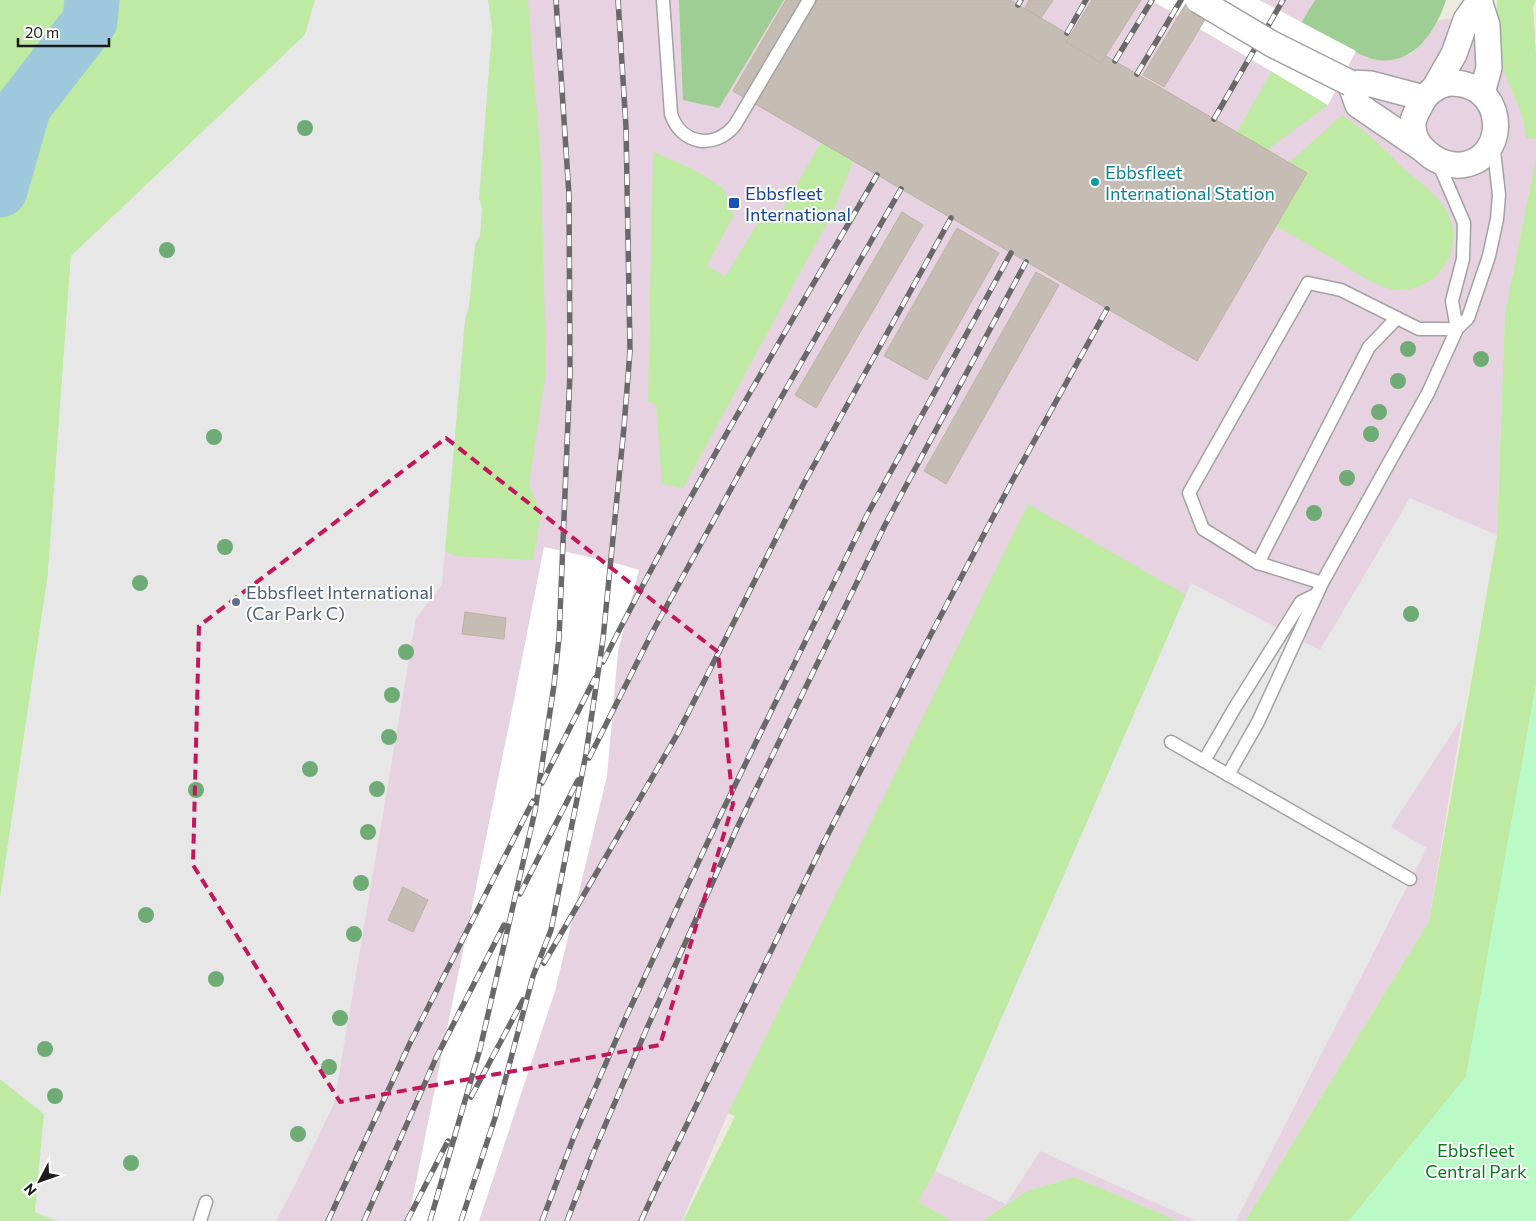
<svg xmlns="http://www.w3.org/2000/svg" width="1536" height="1221" font-family="Commissioner,sans-serif">
<style>
.industrial{fill:#e6d2e0}
.grass{fill:#beeaa3}
.forest{fill:#9ece93}
.park{fill:#bafac6}
.parking{fill:#e7e7e7}
.pier{fill:#fff}
.lines{fill:none;stroke-linecap:round;stroke-linejoin:round}
.river{stroke:#9ec8dc;stroke-width:55}
.building{fill:#c5bdb3;stroke:#bfb2a2}
.service-casing{stroke:#a2a2a2;stroke-width:15}
.minor-casing{stroke:#a2a2a2;stroke-width:28}
.service{stroke:#fff;stroke-width:12}
.minor{stroke:#fff;stroke-width:25}
.rail-casing{stroke:#696969;stroke-width:5.5}
.rail{stroke:#fff;stroke-width:4;stroke-dasharray:11;stroke-linecap:butt}
.minor-bridge-casing{stroke:#a2a2a2;stroke-width:28;stroke-linecap:butt}
.minor-bridge{stroke:#fff;stroke-width:25}
.tree{fill:#6fac75}
.marked{fill:none;stroke:#c2185b;stroke-width:4;stroke-dasharray:10 6;stroke-linejoin:round}
.culture-dot{fill:#0f9aa8;stroke:#fff;stroke-width:2}
.transit-dot{fill:#1a4fb4;stroke:#fff;stroke-width:2}
.service-dot{fill:#5c6f8a;stroke:#fff;stroke-width:2}
.labels{text-anchor:middle;dominant-baseline:central;stroke-width:4;stroke-linejoin:round;paint-order:stroke}
.culture-label{font-size:18px;fill:#0d838f;stroke:#fff;text-anchor:start}
.transit-label{font-size:18px;fill:#164399;stroke:#fff;text-anchor:start}
.service-label{font-size:18px;fill:#4e5e75;stroke:#fff;text-anchor:start}
.park-label{font-size:18px;fill:#08791e;stroke:#fff}
</style>
<rect width="100%" height="100%" fill="#edeae0"/>
<polygon class="industrial" points="315,0 1315,0 1301,23 1375,60 1393,60 1411,54 1425,41 1439,20 1533,8 1536,58 1536,157 1505,313 1497,535 1462,718 1429,921 1245,1221 1178,1221 1074,1177 1027,1191 982,1221 952,1221 890,1187 728,1113 682,1221 55,1221 35,1212 44,1114 0,1079 0,899 305,35"/>
<g class="grass">
<polygon points="0,0 315,0 305,35 71,256 48,574 0,899"/>
<polygon points="488,0 528,0 541,166 546,371 529,484 541,515 533,560 454,556 445,550 465,319 469,306 475,245 480,235 482,208 479,199 492,29"/>
<path d="M1497,0H1536L1533,8L1536,58V139L1526,138C1525,114 1511,91 1503,69C1496,48 1496,22 1497,0Z"/>
<polygon points="1272,71 1328,105 1267,150 1237,132"/>
<path d="M1342,115C1365,130 1384,149 1403,168C1414,178 1427,186 1437,198C1459,222 1459,253 1436,276C1425,286 1405,293 1390,289C1372,284 1355,272 1339,262C1318,250 1297,238 1276,226L1306,173L1289,163Z"/>
<polygon points="821,142 853,161 833,212 683,488 662,484 656,404 648,402 653,152 693,169 723,188 734,215 707,265 725,277 765,211 778,217"/>
<polygon points="1536,157 1536,685 1466,1077 1349,1221 1245,1221 1429,921 1497,535 1505,313"/>
<polygon points="1028,504 1186,595 935,1171 918,1202 952,1221 683,1221 735,1116 728,1113"/>
<polygon points="0,1079 44,1114 35,1212 55,1221 0,1221"/>
<polygon points="1074,1177 1178,1221 982,1221 1027,1191"/>
</g>
<g class="forest">
<polygon points="679,0 784,0 719,108 683,100"/>
<path d="M1315,0H1446C1436,31 1415,65 1377,60C1360,57 1318,32 1301,23Z"/>
</g>
<polygon class="park" points="1536,685 1536,1221 1349,1221 1466,1077"/>
<g class="parking">
<polygon points="315,0 488,0 492,29 479,199 482,208 480,235 475,245 469,306 465,319 442,585 416,618 334,1104 295,1185 276,1221 58,1221 35,1212 44,1114 0,1079 0,899 48,574 71,256 305,35"/>
<polygon points="1410,498 1497,535 1462,718 1391,827 1427,848 1236,1221 1196,1221 1040,1151 1006,1204 935,1171 1191,583 1320,650"/>
</g>
<g class="pier">
<polygon points="1151,0 1259,0 1356,51 1328,105"/>
<polygon points="544,547 612,562 639,570 618,651 607,776 555,991 479,1221 408,1221 511,715"/>
</g>
<g class="lines">
<polyline class="river" points="0,190 24,106 90,21 92,0"/>
</g>
<g class="building">
<polygon points="786,0 1010,0 1307,173 1197,361 733,91"/>
<polygon points="1029,0 1053,0 1041,18 1025,8"/>
<polygon points="1092,0 1141,0 1101,63 1066,42"/>
<polygon points="1188,0 1217,0 1164,87 1143,75"/>
<polygon points="902,212 923,225 816,408 795,395"/>
<polygon points="957,228 999,253 927,380 884,356"/>
<polygon points="1036,272 1059,285 946,484 924,471"/>
<polygon points="465,612 506,618 504,639 462,634"/>
<polygon points="403,887 428,900 413,932 388,920"/>
</g>
<g class="lines">
<defs>
<g id="service">
<path d="M663,0L671,114C681,145 715,150 735,125L809,0"/>
<polyline points="1438,162 1464,223 1463,259 1452,301 1457,329"/>
<polyline points="1258,563 1369,347 1397,318"/>
<polyline points="1322,583 1258,563 1203,529 1189,493 1308,283 1341,290 1419,329 1457,329"/>
<polyline points="1171,742 1410,879"/>
<polyline points="1204,761 1234,709 1301,602 1317,594"/>
<polyline points="1228,775 1258,722 1322,583 1428,393 1457,329 1468,318 1489,256 1497,219 1499,195 1493,142"/>
<polyline points="200,1221 206,1202"/>
</g>
<g id="minor">
<polyline points="1479,1 1487,25 1489,68 1482,93"/>
<path d="M1449,83C1506,81 1509,154 1467,164C1445,170 1414,151 1413,127C1412,119 1416,113 1420,106C1426,93 1435,86 1449,83Z"/>
<polyline points="1434,89 1454,54 1466,20 1480,0"/>
<polyline points="1424,98 1371,84 1350,83 1358,105 1424,150"/>
</g>
</defs>
<use href="#service" class="service-casing"/>
<use href="#minor" class="minor-casing"/>
<use href="#service" class="service"/>
<use href="#minor" class="minor"/>
<defs>
<g id="rail">
<polyline points="1018,5 1021,0"/>
<polyline points="1067,33 1086,0"/>
<polyline points="1115,61 1152,0"/>
<polyline points="1137,74 1181,0"/>
<polyline points="1214,119 1283,0"/>
<path d="M603,662C687,496 783,336 877,175"/>
<polyline points="589,758 653,631 778,403 901,189"/>
<polyline points="542,783 595,678"/>
<polyline points="520,894 578,780"/>
<polyline points="544,963 678,733 804,483 951,218"/>
<polyline points="471,1097 523,1000"/>
<polyline points="328,1221 410,1043 533,801"/>
<polyline points="364,1221 436,1058 504,925"/>
<polyline points="407,1221 448,1141"/>
<polyline points="430,1221 480,1049 535,811 554,685 559,638 570,373 569,195 556,0"/>
<polyline points="461,1221 495,1118 533,976 551,930 586,754 603,639 624,427 630,351 626,127 618,0"/>
<polyline points="542,1221 573,1139 626,1017 719,818 867,515 1011,253"/>
<polyline points="567,1221 594,1151 647,1028 737,828 885,525 1026,262"/>
<polyline points="641,1221 657,1186 823,844 910,674 1011,483 1107,309"/>
</g>
</defs>
<use href="#rail" class="rail-casing"/>
<use href="#rail" class="rail"/>
<defs>
<polyline id="minor-bridge" points="1198,0 1272,44 1350,83"/>
</defs>
<use href="#minor-bridge" class="minor-bridge-casing"/>
<use href="#minor-bridge" class="minor-bridge"/>
</g>
<g class="tree">
<circle cx="305" cy="128" r="8"/>
<circle cx="167" cy="250" r="8"/>
<circle cx="1408" cy="349" r="8"/>
<circle cx="1481" cy="359" r="8"/>
<circle cx="1398" cy="381" r="8"/>
<circle cx="1379" cy="412" r="8"/>
<circle cx="1371" cy="434" r="8"/>
<circle cx="214" cy="437" r="8"/>
<circle cx="1347" cy="478" r="8"/>
<circle cx="1314" cy="513" r="8"/>
<circle cx="225" cy="547" r="8"/>
<circle cx="140" cy="583" r="8"/>
<circle cx="1411" cy="614" r="8"/>
<circle cx="406" cy="652" r="8"/>
<circle cx="392" cy="695" r="8"/>
<circle cx="389" cy="737" r="8"/>
<circle cx="310" cy="769" r="8"/>
<circle cx="377" cy="789" r="8"/>
<circle cx="196" cy="790" r="8"/>
<circle cx="368" cy="832" r="8"/>
<circle cx="361" cy="883" r="8"/>
<circle cx="146" cy="915" r="8"/>
<circle cx="354" cy="934" r="8"/>
<circle cx="216" cy="979" r="8"/>
<circle cx="340" cy="1018" r="8"/>
<circle cx="45" cy="1049" r="8"/>
<circle cx="329" cy="1067" r="8"/>
<circle cx="55" cy="1096" r="8"/>
<circle cx="298" cy="1134" r="8"/>
<circle cx="131" cy="1163" r="8"/>
</g>
<path class="marked" d="M446,438L718,652L733,804L660,1045L340,1102L193,865L199,626Z"/>
<circle class="culture-dot" cx="1095" cy="182" r="5"/>
<rect class="transit-dot" x="728" y="197" width="12" height="12" rx="2.5"/>
<circle class="service-dot" cx="236" cy="602" r="5"/>
<g class="labels">
<g class="culture-label">
<text x="1105" y="172">Ebbsfleet<tspan x="1105" dy="21">International Station</tspan></text>
</g>
<g class="transit-label">
<text x="745" y="193">Ebbsfleet<tspan x="745" dy="21">International</tspan></text>
</g>
<g class="service-label">
<text x="246" y="592">Ebbsfleet International<tspan x="246" dy="21">(Car Park C)</tspan></text>
</g>
<g class="park-label">
<text x="1476" y="1150">Ebbsfleet<tspan x="1476" dy="21">Central Park</tspan></text>
</g>
</g>
<g transform="translate(40 1181) rotate(229)" stroke="#ffffff" stroke-width="4" paint-order="stroke">
<path d="M0-4L9 19L0 12L-9 19Z" fill="#1b1b1b"/>
<text y="-8" font-size="14" font-weight="bold" text-anchor="middle" fill="#1b1b1b">N</text>
</g>
<path d="M18 38v8h91v-8" fill="none" stroke="#1b1b1b" stroke-width="2.5"/>
<text x="25" y="38" font-size="15" fill="#1b1b1b" stroke="#ffffff" stroke-width="4" paint-order="stroke">20 m</text>
</svg>
